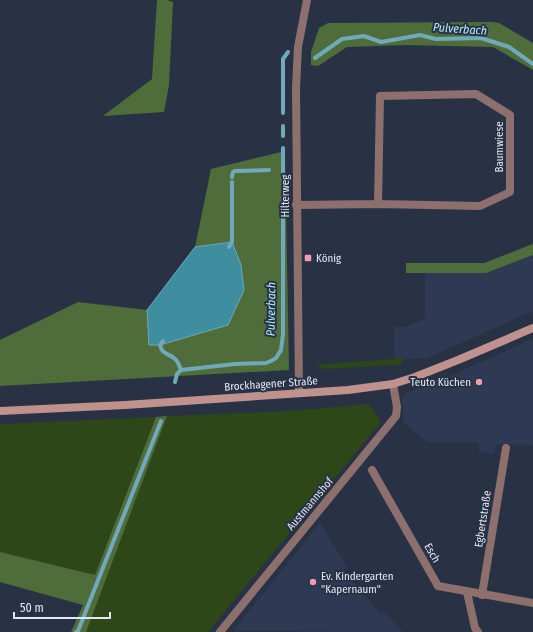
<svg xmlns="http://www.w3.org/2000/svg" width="533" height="632" font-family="'Fira Sans Condensed',sans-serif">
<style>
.built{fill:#2e3a53}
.green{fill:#2d4718}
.forest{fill:#4f6d3b}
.water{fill:#3e8ea0;stroke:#6fa9ba}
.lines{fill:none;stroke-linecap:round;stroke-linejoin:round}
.stream{stroke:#6fa9ba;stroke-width:4}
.minor{stroke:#8d706d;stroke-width:8}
.secondary{stroke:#bf928d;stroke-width:8}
.poi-dot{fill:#f19ab2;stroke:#293245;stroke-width:1.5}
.labels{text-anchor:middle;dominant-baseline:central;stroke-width:4;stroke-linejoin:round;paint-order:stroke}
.street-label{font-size:11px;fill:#e2e9f5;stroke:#293245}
.poi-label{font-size:11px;fill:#e2e9f5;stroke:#293245;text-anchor:start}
.water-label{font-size:12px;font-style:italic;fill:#adedfd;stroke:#293245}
</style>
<rect width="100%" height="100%" fill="#293245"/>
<g class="built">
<polygon points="533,255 533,311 427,358 394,359 394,327 405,327 425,319 425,273 486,273"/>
<polygon points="533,339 533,445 497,444 494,454 479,452 479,443 427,442 403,422 402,397 406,393 430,385"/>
<polygon points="320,523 347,566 343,570 381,614 384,611 403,632 233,631"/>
</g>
<g class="green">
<polygon points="405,358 402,363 397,365 324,369 315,365"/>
<polygon points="369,404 381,422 208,632 85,632 167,416 290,411"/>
<polygon points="156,417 95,576 0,552 0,424"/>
</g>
<g class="forest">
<polygon points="157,0 167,0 173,2 169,85 164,112 103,116 152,79"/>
<polygon points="492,22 499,23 533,43 533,70 493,47 406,45 347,47 318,66 311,65 311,52 319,28 328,23"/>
<polygon points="285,151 289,370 0,386 0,340 78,302 147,310 150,345 244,290 241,265 231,242 195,247 211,169"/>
<polygon points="533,244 533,255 486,273 406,273 406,263 484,263"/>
<polygon points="167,416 86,632 71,632 83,605 0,582 0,552 95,575 156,417"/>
</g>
<polygon class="water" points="232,242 241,265 244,290 228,325 160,345 149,345 147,310 195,247"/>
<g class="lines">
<g class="stream">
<polyline points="315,58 342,39 364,36 381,42 420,35 436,39 481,38 509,47 533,64"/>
<polyline points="283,113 283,59 288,52"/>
<polyline points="283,136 283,126"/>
<polyline points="232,177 233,172 235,171 269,170"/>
<polyline points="229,247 232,242 232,182"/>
<path d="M163,341L160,345C162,354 167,353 174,358C178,361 179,365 181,370"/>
<polyline points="175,382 177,374 181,370 235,364 266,363 271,361 276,358 281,350 283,334 283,148"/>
<polyline points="76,632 78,631 161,421"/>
</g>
<g class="minor">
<polyline points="296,205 378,204 480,206 510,192 510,115 476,94 380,96 378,204"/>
<polyline points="299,393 296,88 298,47 307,0"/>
<polyline points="372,470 438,586 533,603"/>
<polyline points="467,592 475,628 478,632"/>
<polyline points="482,595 506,448"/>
<polyline points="220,632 396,416 397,407 393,384"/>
</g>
<polyline class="secondary" points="0,411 125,405 348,390 393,384 415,377 458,360 533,328"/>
</g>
<g class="poi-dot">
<rect x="304" y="254" width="8" height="8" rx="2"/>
<circle cx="479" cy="382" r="4"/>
<circle cx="313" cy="582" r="4"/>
</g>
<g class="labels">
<g class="street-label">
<text transform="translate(499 147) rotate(-90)">Baumwiese</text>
<text transform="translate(285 196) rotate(-90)">Hilterweg</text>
<text transform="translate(271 384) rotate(-4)">Brockhagener Straße</text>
<text transform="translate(310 504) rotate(-50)">Austmannshof</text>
<text transform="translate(483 519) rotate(-81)">Egbertstraße</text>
<text transform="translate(432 553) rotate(60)">Esch</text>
</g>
<g class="poi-label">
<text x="316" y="258">König</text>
<text x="471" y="382" text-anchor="end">Teuto Küchen</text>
<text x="321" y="576">Ev. Kindergarten<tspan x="321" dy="13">"Kapernaum"</tspan></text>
</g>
<g class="water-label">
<text transform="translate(460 29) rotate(4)">Pulverbach</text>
<text transform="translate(271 309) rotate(-89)">Pulverbach</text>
</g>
</g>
<path d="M14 612v6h96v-6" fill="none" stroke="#e2e9f5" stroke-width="2"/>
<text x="20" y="612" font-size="12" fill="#e2e9f5" stroke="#293245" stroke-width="3" paint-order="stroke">50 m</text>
</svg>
